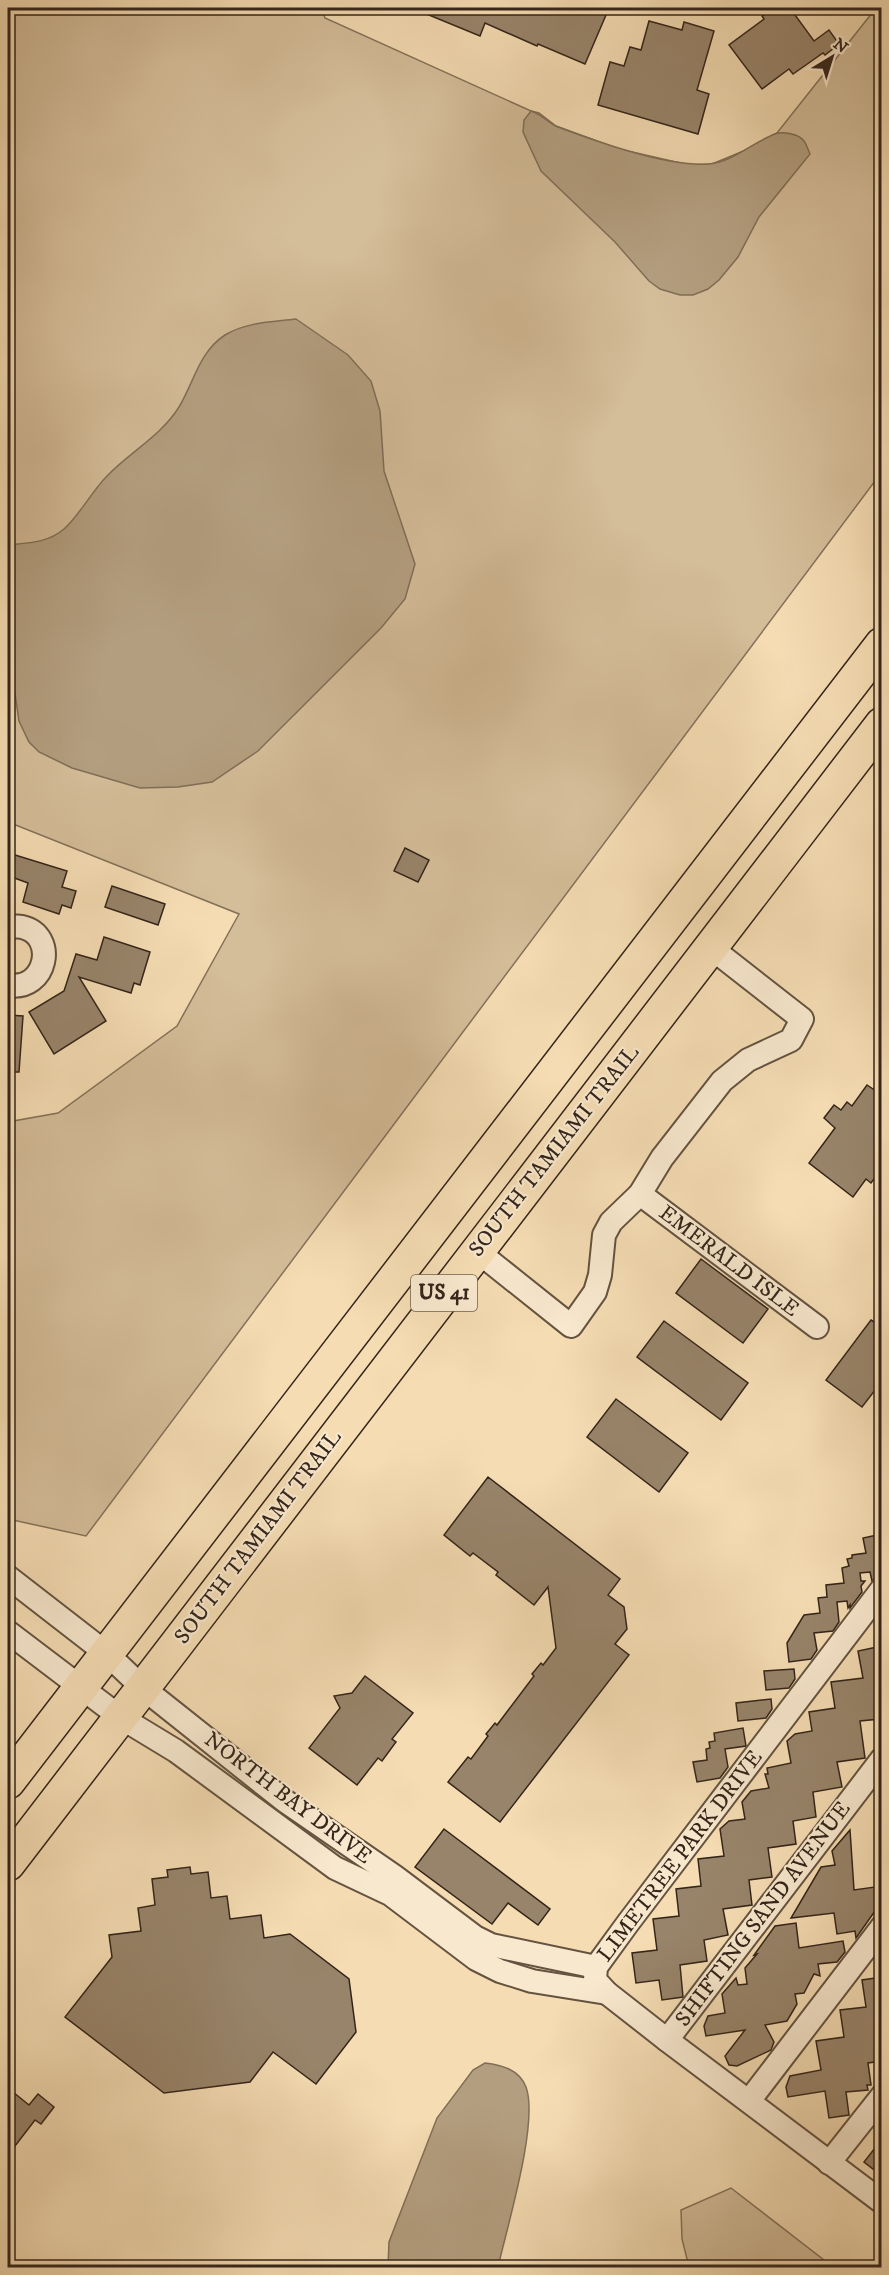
<svg xmlns="http://www.w3.org/2000/svg" width="889" height="2275" font-family="'IM FELL DW Pica',serif">
<style>
.green{fill:#d4bd99;stroke:#84715a;stroke-width:1.5}
.water{fill:#b39e7f;stroke:#806e57;stroke-width:1.5}
.building{fill:#98846a;stroke:#34251a;stroke-width:1.5}
.lines{fill:none;stroke-linecap:round;stroke-linejoin:round}
.street-casing{stroke:#645340;stroke-width:26}
.primary-casing{stroke:#34251a;stroke-width:36}
.street{stroke:#f8e8ce;stroke-width:22}
.primary{stroke:#f5dcb3;stroke-width:33}
.labels{text-anchor:middle;dominant-baseline:central;stroke-width:4.5;stroke-linejoin:round;paint-order:stroke}
.shield{fill:#f8e8ce;stroke:#6f6050;stroke-width:1.5}
.shield-label{font-size:21px;font-weight:bold;fill:#34251a}
.street-label{font-size:22px;fill:#34251a;stroke:#f8e8ce}
</style>
<rect width="100%" height="100%" fill="#f5dcb3"/>
<filter id="stains"><feTurbulence type="fractalNoise" baseFrequency=".00333" numOctaves="4"/><feColorMatrix values="0 0 0 0 .2 0 0 0 0 .09 0 0 0 0 .02 0 0 0 .5 -.17"/></filter>
<radialGradient id="worn" r=".72"><stop offset=".6" stop-color="#630" stop-opacity="0"/><stop offset="1" stop-color="#630" stop-opacity=".3"/></radialGradient>
<g class="green">
<polygon points="8,8 321,8 325,18 531,111 539,113 556,126 619,149 689,165 712,164 746,150 777,133 876,8 881,8 881,473 86,1536 8,1519 8,1122 58,1113 177,1026 239,914 8,822"/>
<polygon points="731,2188 833,2267 689,2267 682,2239 681,2210"/>
</g>
<g class="water">
<path d="M531,111C542,114 548,123 558,127C598,142 667,167 709,164C733,162 753,142 775,134C783,131 799,134 804,141C807,145 808,150 810,154L759,217L738,257L719,280L708,289L693,295H680L660,289L649,281L615,242L541,171L523,132L524,120Z"/>
<path d="M296,319L348,355L371,381L380,411L384,471L415,564L405,599L381,628L258,751L212,782L178,787L140,788L72,768L39,752L29,742L19,721L11,666L8,657V545C27,543 48,543 64,529C79,516 92,491 107,476C130,452 161,436 179,407C194,382 199,352 225,335C246,322 273,322 296,319Z"/>
<path d="M485,2063C501,2065 519,2069 526,2087C539,2122 507,2227 498,2267H388L389,2242L437,2118L473,2070Z"/>
</g>
<g class="building">
<polygon points="412,8 609,8 585,64 538,44 537,46 485,23 480,36"/>
<polygon points="775,8 790,8 814,41 829,30 839,44 825,55 823,53 793,74 789,69 762,89 729,45 764,19 762,16"/>
<polygon points="649,21 682,30 684,22 714,31 697,90 709,94 698,134 598,105 610,62 624,66 630,47 641,50"/>
<polygon points="405,848 429,860 418,882 394,871"/>
<polygon points="15,855 67,871 62,887 76,891 71,908 62,905 59,914 23,902 28,883 9,876"/>
<polygon points="112,886 165,904 158,925 105,907"/>
<polygon points="104,937 150,952 140,985 134,983 131,993 79,977 106,1021 54,1054 29,1012 64,991 76,954 97,960"/>
<polygon points="8,1015 23,1016 19,1072 8,1072"/>
<polygon points="867,1085 882,1095 882,1168 871,1183 866,1179 853,1197 809,1163 835,1128 824,1118 834,1105 841,1110 847,1102 852,1106"/>
<polygon points="701,1259 768,1309 743,1343 676,1293"/>
<polygon points="871,1320 882,1327 882,1381 862,1407 826,1380"/>
<polygon points="664,1321 748,1383 721,1420 637,1357"/>
<polygon points="616,1399 688,1453 659,1492 587,1437"/>
<polygon points="488,1477 620,1579 608,1595 624,1607 627,1629 615,1644 629,1655 500,1822 448,1782 468,1757 471,1759 488,1736 486,1734 495,1723 497,1725 534,1676 532,1674 541,1663 543,1665 556,1648 548,1587 534,1605 496,1575 498,1572 473,1553 470,1556 444,1535"/>
<polygon points="882,1534 882,1576 872,1581 870,1572 860,1573 861,1581 865,1581 861,1586 862,1592 850,1608 850,1605 848,1608 847,1601 837,1602 839,1622 833,1631 814,1633 817,1650 811,1659 789,1662 787,1643 804,1615 820,1613 818,1598 827,1597 826,1585 844,1583 842,1568 849,1566 847,1559 852,1558 852,1555 866,1553 863,1538"/>
<polygon points="882,1646 882,1714 880,1714 880,1719 860,1721 865,1758 837,1762 842,1787 813,1792 816,1817 793,1821 796,1844 768,1848 772,1877 749,1880 752,1905 723,1909 728,1935 704,1940 707,1961 680,1965 683,1997 662,2000 659,1980 636,1983 632,1953 657,1950 653,1919 679,1916 676,1889 701,1886 698,1859 724,1856 720,1829 729,1821 745,1819 742,1802 751,1791 769,1788 765,1774 768,1774 767,1768 791,1763 787,1741 795,1734 812,1731 809,1712 835,1708 831,1682 863,1678 858,1651"/>
<polygon points="794,1669 795,1679 789,1688 766,1690 764,1671"/>
<polygon points="365,1676 413,1713 392,1739 396,1742 382,1761 378,1758 357,1785 309,1748 340,1708 334,1696 352,1693"/>
<polygon points="771,1699 772,1709 766,1718 738,1721 736,1703"/>
<polygon points="743,1728 746,1746 725,1749 728,1767 720,1778 697,1782 693,1762 707,1760 706,1749 710,1748 709,1742 715,1741 714,1733"/>
<polygon points="444,1829 550,1909 538,1925 508,1903 492,1924 415,1867"/>
<polygon points="850,1830 854,1890 882,1886 882,1901 856,1938 855,1931 837,1934 834,1913 791,1918 821,1867 835,1865 832,1851"/>
<polygon points="190,1867 191,1874 208,1872 211,1898 227,1896 230,1919 261,1915 264,1938 290,1934 349,1979 356,2032 316,2084 273,2052 250,2082 164,2093 65,2017 112,1957 109,1935 141,1931 138,1908 155,1905 152,1879 168,1877 167,1870"/>
<polygon points="796,1923 799,1948 843,1941 845,1952 837,1962 818,1964 820,1976 814,1974 804,1993 795,1994 797,2004 787,2021 765,2025 774,2042 771,2050 737,2066 729,2065 725,2056 745,2030 706,2036 704,2026 708,2016 725,2013 722,1994 736,1978 738,1985 747,1984 745,1968 757,1954 754,1955 775,1926"/>
<polygon points="882,1977 882,2061 868,2063 871,2085 867,2085 868,2090 846,2092 849,2115 829,2118 825,2091 788,2097 786,2087 790,2076 821,2070 816,2041 844,2037 840,2010 866,2007 862,1980"/>
<polygon points="8,2088 29,2105 38,2094 54,2107 41,2124 35,2120 8,2155"/>
<polygon points="882,2139 882,2176 864,2162"/>
</g>
<g class="lines">
<defs>
<g id="street">
<path d="M8,927C12,927 17,926 22,927C58,935 47,992 8,985"/>
<polyline points="640,1194 817,1327"/>
<polyline points="477,1251 571,1326 595,1292 600,1275 604,1235 611,1222 640,1194 662,1158 722,1081 748,1060 791,1040 802,1019 710,947"/>
<polyline points="8,1577 106,1653 143,1688 285,1801 394,1876 475,1937 491,1945 596,1967"/>
<polyline points="882,1589 628,1923 596,1967 595,1980 607,1993 667,2040 882,2202"/>
<polyline points="8,1632 120,1717 176,1751 335,1868 390,1894 476,1959 500,1971 532,1981 607,1993"/>
<polyline points="667,2040 882,1759"/>
<polyline points="749,2101 882,1927"/>
<polyline points="829,2163 882,2096"/>
</g>
<g id="primary">
<polyline points="8,1782 882,644"/>
<polyline points="8,1864 882,724"/>
</g>
</defs>
<use href="#street" class="street-casing"/>
<use href="#primary" class="primary-casing"/>
<use href="#street" class="street"/>
<use href="#primary" class="primary"/>
</g>
<g class="labels">
<rect class="shield" x="411" y="1275" width="66" height="36" rx="4.5"/>
<g class="shield-label">
<text x="444" y="1293">US 41</text>
</g>
<g class="street-label">
<text transform="translate(554 1151) rotate(-52)">SOUTH TAMIAMI TRAIL</text>
<text transform="translate(729 1261) rotate(37)">EMERALD ISLE</text>
<text transform="translate(258 1537) rotate(-53)">SOUTH TAMIAMI TRAIL</text>
<text transform="translate(288 1798) rotate(37)">NORTH BAY DRIVE</text>
<text transform="translate(680 1856) rotate(-53)">LIMETREE PARK DRIVE</text>
<text transform="translate(763 1914) rotate(-53)">SHIFTING SAND AVENUE</text>
</g>
</g>
<rect width="889" height="2275" fill="none" stroke="#f5dcb3" stroke-width="30"/>
<rect x="9" y="9" width="871" height="2257" fill="none" stroke="#34251a" stroke-width="3"/>
<rect x="15" y="15" width="859" height="2245" fill="none" stroke="#34251a" stroke-width="1.5"/>
<g transform="translate(832 57) rotate(38)" stroke="#f8e8ce" stroke-width="4.5" paint-order="stroke">
<path d="M0-4.5L10 22L0 15L-10 22Z" fill="#34251a"/>
<text y="-9" font-size="16" font-weight="bold" text-anchor="middle" fill="#34251a">N</text>
</g>
<rect width="100%" height="100%" filter="url(#stains)"/>
<rect width="100%" height="100%" fill="url(#worn)"/>
</svg>
